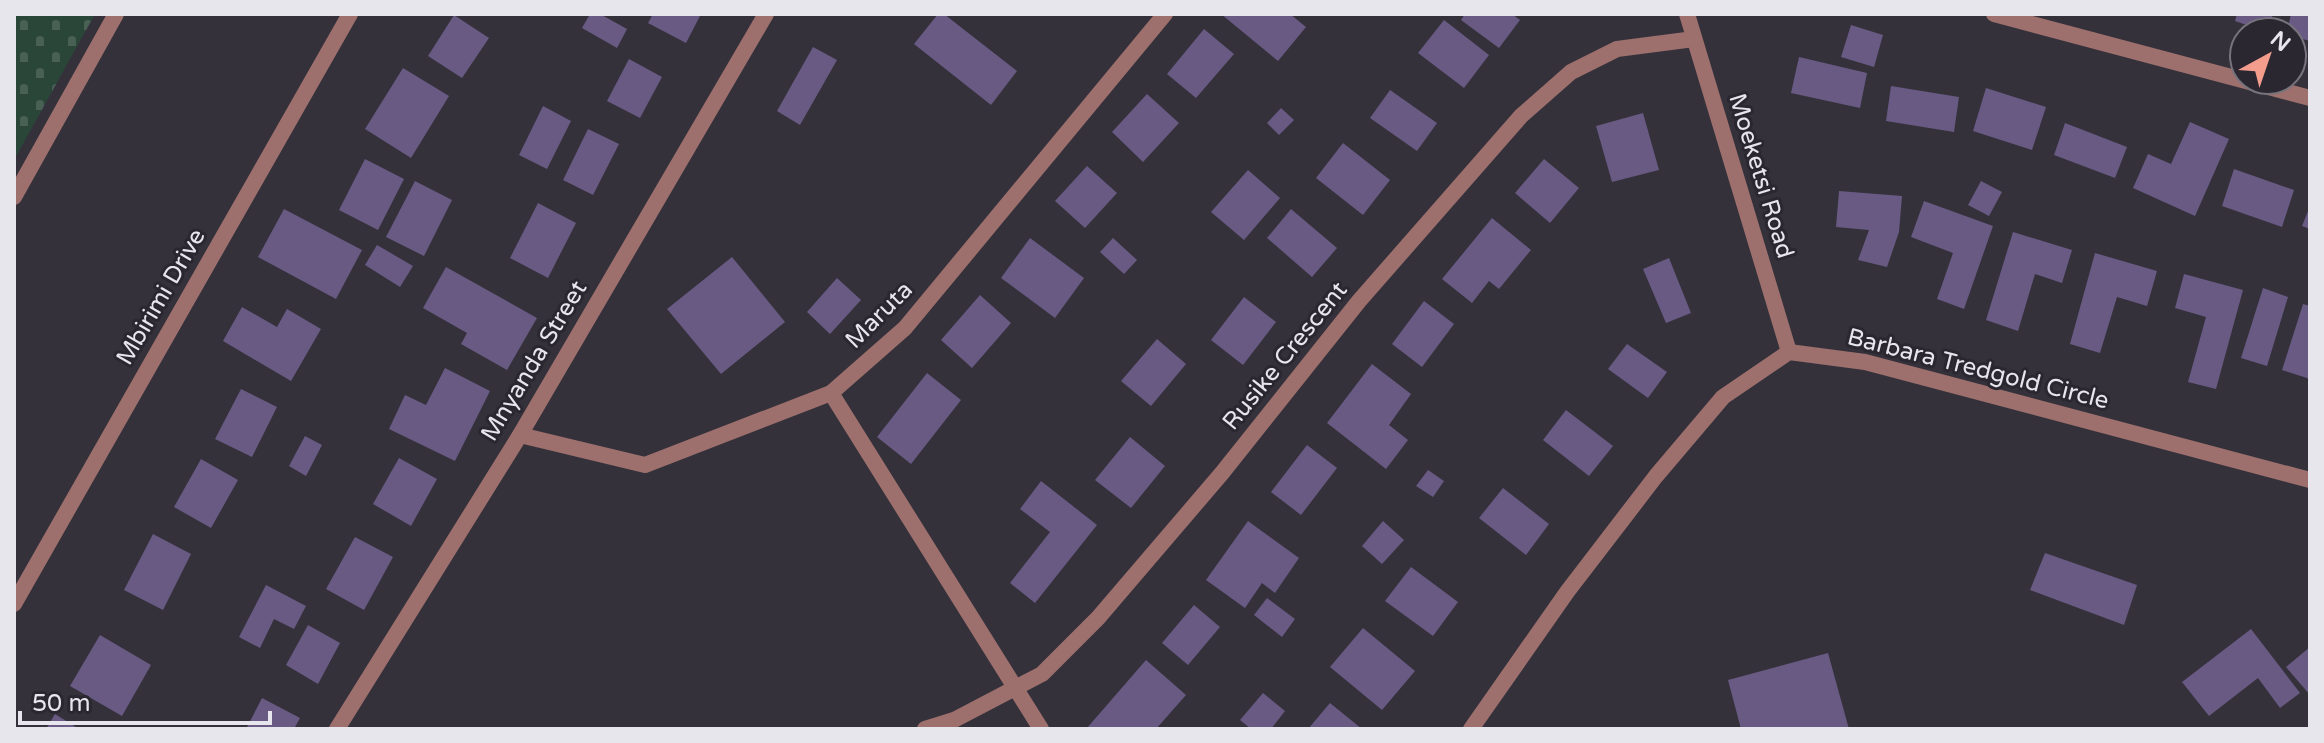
<svg xmlns="http://www.w3.org/2000/svg" width="2324" height="743" font-family="'Varela Round',sans-serif">
<style>
.cemetery{fill:url(#cemetery-stones)}
.building{fill:#685a83}
.lines{fill:none;stroke-linecap:round;stroke-linejoin:round}
.service{stroke:#9d706d;stroke-width:16}
.minor{stroke:#9d706d;stroke-width:16}
.labels{text-anchor:middle;dominant-baseline:central;stroke-width:6;stroke-linejoin:round;paint-order:stroke}
.street-label{font-size:24px;fill:#e8e6ed;stroke:#2a2731}
</style>
<defs>
<pattern id="cemetery-stones" width="16" height="16" patternUnits="userSpaceOnUse" patternTransform="scale(2)"><rect width="16" height="16" fill="#2a4638"/><path d="M2 7V4a2 2 0 0 1 4 0v3zM10 15v-3a2 2 0 0 1 4 0v3z" fill="#496155"/></pattern>
</defs>
<rect width="100%" height="100%" fill="#34313b"/>
<polygon class="cemetery" points="14,14 95,14 14,160"/>
<g class="building">
<polygon points="590,14 600,14 627,29 617,48 582,28"/>
<polygon points="653,14 701,14 686,43 648,23"/>
<polygon points="938,14 944,14 1017,71 991,105 914,44"/>
<polygon points="1221,14 1290,14 1306,27 1278,61"/>
<polygon points="1465,14 1512,14 1520,20 1499,48 1461,20"/>
<polygon points="2237,14 2273,14 2267,32 2235,21"/>
<polygon points="2291,14 2310,14 2310,41 2292,36 2292,32 2287,32"/>
<polygon points="454,15 489,38 462,78 428,56"/>
<polygon points="1444,20 1489,55 1464,88 1418,53"/>
<polygon points="1851,25 1883,35 1874,67 1841,57"/>
<polygon points="1204,29 1234,54 1196,98 1167,74"/>
<polygon points="813,47 837,60 800,125 777,111"/>
<polygon points="1799,57 1867,73 1860,108 1791,93"/>
<polygon points="629,59 662,77 640,118 607,101"/>
<polygon points="403,68 449,96 411,158 365,129"/>
<polygon points="1891,86 1959,97 1954,132 1886,121"/>
<polygon points="1986,88 2046,107 2032,150 1973,131"/>
<polygon points="1390,90 1437,123 1417,151 1370,118"/>
<polygon points="1147,94 1179,123 1143,162 1112,132"/>
<polygon points="543,106 571,121 547,169 519,155"/>
<polygon points="1281,108 1294,120 1279,135 1267,123"/>
<polygon points="1643,113 1659,170 1612,182 1596,126"/>
<polygon points="2190,122 2229,139 2195,216 2133,188 2148,154 2171,164"/>
<polygon points="2065,123 2127,147 2115,178 2054,155"/>
<polygon points="588,129 619,144 593,195 563,180"/>
<polygon points="1343,143 1390,180 1363,215 1316,178"/>
<polygon points="365,159 404,179 378,230 339,210"/>
<polygon points="1544,159 1579,188 1550,223 1515,193"/>
<polygon points="1087,166 1117,193 1085,228 1055,201"/>
<polygon points="2234,169 2294,190 2282,227 2222,206"/>
<polygon points="1248,170 1280,198 1244,240 1211,212"/>
<polygon points="415,181 452,200 424,256 386,237"/>
<polygon points="1981,181 2002,192 1989,216 1968,205"/>
<polygon points="1839,191 1902,196 1899,232 1887,267 1858,260 1869,230 1836,227"/>
<polygon points="1924,201 1993,226 1964,309 1937,299 1953,253 1911,237"/>
<polygon points="538,203 576,223 548,278 510,258"/>
<polygon points="2310,206 2310,229 2302,226"/>
<polygon points="284,209 362,250 336,299 258,257"/>
<polygon points="1291,209 1337,248 1312,277 1267,238"/>
<polygon points="1492,218 1531,250 1499,289 1489,281 1472,303 1442,279"/>
<polygon points="2013,232 2072,250 2062,283 2035,274 2018,331 1986,320"/>
<polygon points="1030,238 1084,278 1055,318 1001,278"/>
<polygon points="1113,238 1137,260 1124,274 1100,252"/>
<polygon points="377,245 413,266 400,287 365,265"/>
<polygon points="2095,253 2157,271 2147,306 2117,297 2100,353 2070,344"/>
<polygon points="732,257 785,322 721,374 667,309"/>
<polygon points="1669,258 1691,313 1666,323 1643,269"/>
<polygon points="446,267 537,318 507,370 461,344 467,333 423,308"/>
<polygon points="2184,274 2243,290 2216,389 2188,382 2206,317 2175,308"/>
<polygon points="837,278 861,300 830,334 807,312"/>
<polygon points="2263,288 2288,297 2267,366 2241,358"/>
<polygon points="980,295 1011,323 972,368 941,340"/>
<polygon points="1244,297 1276,322 1243,365 1211,340"/>
<polygon points="1424,301 1454,324 1422,367 1392,344"/>
<polygon points="2303,304 2310,306 2310,379 2282,370"/>
<polygon points="242,307 277,327 287,309 321,329 291,381 223,341"/>
<polygon points="1157,339 1186,364 1151,406 1121,381"/>
<polygon points="1627,344 1667,372 1648,398 1608,369"/>
<polygon points="1372,364 1411,394 1389,425 1408,440 1386,469 1327,423"/>
<polygon points="445,368 490,391 455,461 389,429 405,395 426,405"/>
<polygon points="927,373 961,400 911,464 877,437"/>
<polygon points="241,389 277,407 252,457 215,439"/>
<polygon points="1566,410 1613,446 1589,476 1543,440"/>
<polygon points="305,436 322,445 306,476 289,466"/>
<polygon points="1130,437 1165,466 1131,508 1095,480"/>
<polygon points="1307,445 1337,468 1301,515 1271,492"/>
<polygon points="399,458 437,479 411,526 373,504"/>
<polygon points="201,459 238,480 211,528 174,507"/>
<polygon points="1428,470 1444,481 1433,497 1416,486"/>
<polygon points="1041,481 1097,525 1035,603 1010,583 1050,532 1020,509"/>
<polygon points="1503,488 1549,524 1526,555 1479,518"/>
<polygon points="1248,521 1299,558 1275,593 1262,583 1245,608 1206,580"/>
<polygon points="1383,521 1404,540 1382,564 1362,546"/>
<polygon points="153,534 191,554 163,610 124,590"/>
<polygon points="355,537 393,557 364,610 326,589"/>
<polygon points="2045,553 2137,585 2124,625 2030,590"/>
<polygon points="1411,567 1458,602 1433,636 1385,601"/>
<polygon points="266,585 306,606 294,629 274,619 260,648 239,637"/>
<polygon points="1267,598 1295,619 1282,637 1254,615"/>
<polygon points="1194,605 1220,627 1188,665 1162,643"/>
<polygon points="308,625 340,643 318,684 286,665"/>
<polygon points="1363,628 1415,671 1382,710 1330,667"/>
<polygon points="2251,629 2300,693 2280,708 2258,678 2209,716 2182,682"/>
<polygon points="100,635 151,665 122,716 70,686"/>
<polygon points="2310,647 2310,695 2286,667"/>
<polygon points="1828,653 1849,729 1741,729 1728,680"/>
<polygon points="1146,660 1186,695 1156,729 1088,729 1087,728"/>
<polygon points="1263,693 1285,711 1271,729 1251,729 1240,720"/>
<polygon points="262,698 300,718 294,729 246,729"/>
<polygon points="1330,703 1362,729 1308,729"/>
<polygon points="55,714 79,729 46,729"/>
</g>
<g class="lines">
<polyline class="service" points="14,197 116,14"/>
<g class="minor">
<polyline points="1687,14 1789,352"/>
<polyline points="1994,14 2310,98"/>
<polyline points="831,393 1041,729"/>
<polyline points="520,435 645,465 831,393 905,328 1165,14"/>
<polyline points="14,604 350,14"/>
<polyline points="337,729 520,435 766,14"/>
<polyline points="925,729 954,720 1042,674 1098,618 1222,473 1359,301 1521,116 1571,72 1617,49 1694,39"/>
<polyline points="1471,729 1567,592 1656,476 1723,397 1789,352 1865,362 2310,480"/>
</g>
</g>
<g class="labels">
<g class="street-label">
<text transform="translate(1761 176) rotate(73)">Moeketsi Road</text>
<text transform="translate(161 297) rotate(-60)">Mbirimi Drive</text>
<text transform="translate(879 315) rotate(-45)">Maruta</text>
<text transform="translate(1285 356) rotate(-51)">Rusike Crescent</text>
<text transform="translate(534 361) rotate(-59)">Mnyanda Street</text>
<text transform="translate(1978 369) rotate(14)">Barbara Tredgold Circle</text>
</g>
</g>
<rect width="2324" height="743" fill="none" stroke="#e8e6ed" stroke-width="32"/>
<g transform="translate(2268 56) rotate(40)"><circle r="38" fill="#2a2731" stroke="#76737c" stroke-width="2"/>
<path d="M0-6L14 30L0 20L-14 30Z" fill="#f49d8c"/>
<text y="-12" font-size="22" font-weight="bold" text-anchor="middle" fill="#e8e6ed">N</text>
</g>
<path d="M20 711v12h250v-12" fill="none" stroke="#e8e6ed" stroke-width="4"/>
<text x="32" y="711" font-size="24" fill="#e8e6ed" stroke="#2a2731" stroke-width="6" paint-order="stroke">50 m</text>
</svg>
